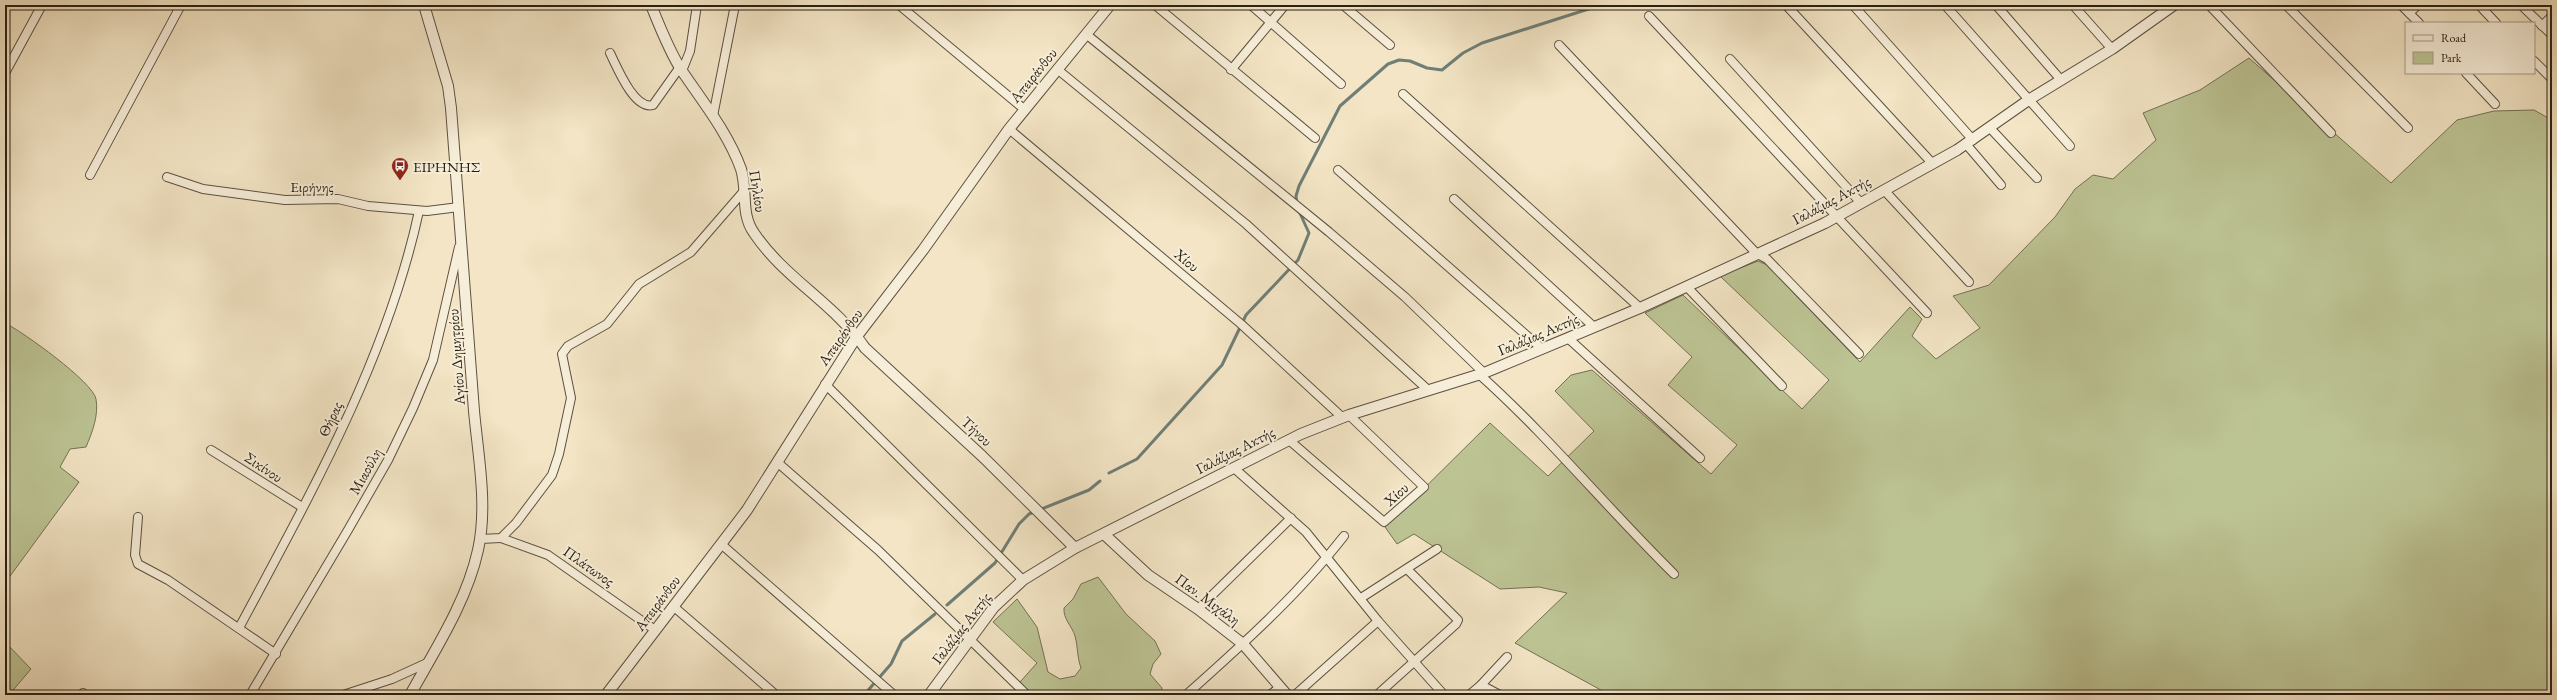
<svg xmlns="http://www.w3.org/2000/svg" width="2557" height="700" font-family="'EB Garamond',serif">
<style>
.green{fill:#bdc494;stroke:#737254}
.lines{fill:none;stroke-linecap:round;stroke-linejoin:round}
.stream{stroke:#6f7f77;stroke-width:3}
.minor-casing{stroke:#5c5140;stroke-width:10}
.tertiary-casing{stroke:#5c5140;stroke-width:12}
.minor{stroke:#f7eed9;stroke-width:8}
.tertiary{stroke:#f7eed9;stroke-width:10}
.labels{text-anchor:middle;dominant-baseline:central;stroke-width:4;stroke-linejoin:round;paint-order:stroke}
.street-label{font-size:15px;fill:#292013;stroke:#f7eed9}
.poi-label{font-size:15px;fill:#292013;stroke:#f7eed9;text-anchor:start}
</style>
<rect width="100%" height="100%" fill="#f3e5c5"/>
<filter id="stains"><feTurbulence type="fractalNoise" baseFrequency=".005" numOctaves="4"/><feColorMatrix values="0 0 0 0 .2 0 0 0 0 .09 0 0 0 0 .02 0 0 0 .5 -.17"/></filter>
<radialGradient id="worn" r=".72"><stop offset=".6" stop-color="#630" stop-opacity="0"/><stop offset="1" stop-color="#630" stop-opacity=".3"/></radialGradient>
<g class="green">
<polygon points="2249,58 2391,183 2457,120 2494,111 2534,110 2550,119 2552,117 2552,695 1610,695 1515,643 1567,593 1539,587 1500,589 1414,534 1397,544 1385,527 1490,423 1548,476 1594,431 1555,391 1571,375 1592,370 1711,474 1737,445 1668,385 1692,357 1645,313 1683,295 1802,409 1829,380 1720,276 1758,261 1767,265 1860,362 1910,307 1922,319 1912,336 1936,359 1980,328 1953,296 1989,285 2055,217 2075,189 2093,175 2113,179 2156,140 2143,113 2200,90"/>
<path d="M5,323C23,332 93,382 96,399C99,415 92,433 86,447L70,449L60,467L79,482L5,583Z"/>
<path d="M1098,577L1126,614L1155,641L1161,654L1153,664L1150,674L1162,688L1161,695H1033L1020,682L1037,663L993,622L1017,599L1037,627L1048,672L1060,679L1075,676L1081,668C1077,657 1078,647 1075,636C1072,626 1063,619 1064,608L1073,599L1081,584Z"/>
<polygon points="5,642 31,669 9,695 5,695"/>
</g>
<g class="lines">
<g class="stream">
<polyline points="1297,204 1296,196 1299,186 1340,106 1388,64 1399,60 1410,61 1427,68 1442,70 1463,53 1482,43 1601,5"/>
<polyline points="1109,473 1137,459 1222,365 1246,315 1298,260 1309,233 1298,209"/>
<polyline points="947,605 995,563 1019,524 1029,514 1089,490 1100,481"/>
<polyline points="864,695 891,664 902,641 935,614"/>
</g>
<defs>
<g id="minor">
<polyline points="899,5 1024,109"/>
<polyline points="1155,5 1315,138"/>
<polyline points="1251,5 1341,84"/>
<polyline points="1343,5 1390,45"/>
<polyline points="1786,5 1932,163"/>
<polyline points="1853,5 1973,140"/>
<polyline points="1945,5 2070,146"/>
<polyline points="1996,5 2061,80"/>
<polyline points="2073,5 2112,49"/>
<polyline points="2209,5 2331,133"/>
<polyline points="2286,5 2408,128"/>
<polyline points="2401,5 2419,23"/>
<polyline points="2479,5 2496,23"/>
<polyline points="2521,5 2552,35"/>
<polyline points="2409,13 2418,5"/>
<polyline points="1649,16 1927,313"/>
<polyline points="2542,26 2552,16"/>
<polyline points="1086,34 1329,232 1405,297 1484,373"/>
<polyline points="1559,45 1756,253 1767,259 1859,354"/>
<path d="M610,53C617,67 634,110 653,105L680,67"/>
<polyline points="1730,59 1860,202"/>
<polyline points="2534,61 2552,79"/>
<polyline points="1057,69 1246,224 1427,389"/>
<polyline points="1231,70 1285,5"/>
<polyline points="682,71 690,51 697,5"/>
<polyline points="5,73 42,5"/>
<polyline points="2466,73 2495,104"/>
<polyline points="1403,94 1640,308"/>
<polyline points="713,116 735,5"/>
<polyline points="1990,128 2037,178"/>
<polyline points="1009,129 1241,324 1343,418"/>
<polyline points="1966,144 2001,185"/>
<polyline points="1338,170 1541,348"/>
<polyline points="90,175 181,5"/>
<polyline points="167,177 203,189 285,200 338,199 368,206 427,211 459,207"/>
<polyline points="1884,190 1969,282"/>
<polyline points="1454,199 1594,327"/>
<polyline points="1687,287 1782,386"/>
<polyline points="1569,339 1700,458"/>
<path d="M1480,375C1549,437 1608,509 1674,574"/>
<polyline points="825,384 1023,580"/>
<polyline points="1289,440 1384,522 1424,487 1349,415"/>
<polyline points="211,450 302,507"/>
<polyline points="777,462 878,550 1027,695"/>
<polyline points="1234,468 1306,532 1378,621 1444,695"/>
<polyline points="138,517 135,555 138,564 168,580 276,654"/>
<polyline points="501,538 548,555 655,630"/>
<polyline points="480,539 501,538 516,523 552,475 559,454 571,398 562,354 568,346 607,324 639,284 691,252 743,192"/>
<polyline points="721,544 894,695"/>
<polyline points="1361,598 1437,549"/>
<polyline points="673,606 776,695"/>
<polyline points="1198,609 1291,518"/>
<path d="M239,628C310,495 387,359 419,211"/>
<polyline points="1481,685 1507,657"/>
<polyline points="83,693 85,695"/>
<polyline points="250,695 348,530 388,460 413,408 433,360 459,247"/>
<polyline points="343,695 392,679 427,663"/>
<path d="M1186,695C1241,646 1298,595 1344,536"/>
<polyline points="1270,695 1280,687"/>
<polyline points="1295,695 1378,621"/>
<polyline points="1377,695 1456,624 1458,620 1407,569"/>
<polyline points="1469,695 1481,685 1500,695"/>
</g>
<g id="tertiary">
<path d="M651,5C660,27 669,51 682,71C703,102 728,133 741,169C748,191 740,213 754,233C784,278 835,304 865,348L982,456L1075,548"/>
<polyline points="1105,535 1148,575 1198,609 1243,644 1287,695"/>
<path d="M410,695C435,650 467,601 478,550C488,506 478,455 474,411C467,310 458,209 451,108L448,86L424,5"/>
<polyline points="606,695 747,510 857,336 923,250 1009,129 1110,5"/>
<polyline points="929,695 994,607 1023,580 1075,548 1301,434 1349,415 1484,373 1640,308 1825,223 1957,150 2030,99 2112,49 2174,5"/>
</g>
</defs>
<use href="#minor" class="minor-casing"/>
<use href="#tertiary" class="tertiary-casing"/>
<use href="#minor" class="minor"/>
<use href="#tertiary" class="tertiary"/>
</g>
<defs>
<symbol id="bus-pin" viewBox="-11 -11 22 30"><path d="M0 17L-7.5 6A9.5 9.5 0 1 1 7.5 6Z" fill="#8f2418" stroke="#f7eed9"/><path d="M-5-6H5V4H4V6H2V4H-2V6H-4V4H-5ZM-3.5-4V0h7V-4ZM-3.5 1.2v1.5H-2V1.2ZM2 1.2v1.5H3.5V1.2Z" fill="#fff"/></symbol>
</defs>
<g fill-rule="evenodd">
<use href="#bus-pin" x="390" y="156" width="20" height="27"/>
</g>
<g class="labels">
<g class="street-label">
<text transform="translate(1033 75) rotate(-51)">Απειράνθου</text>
<text x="312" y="186">Ειρήνης</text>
<text transform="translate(758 191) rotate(81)">Πηλίου</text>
<text transform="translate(1831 200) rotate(-28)">Γαλάζιας Ακτής</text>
<text transform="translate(1187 260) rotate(40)">Χίου</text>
<text transform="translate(1538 334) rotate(-23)">Γαλάζιας Ακτής</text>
<text transform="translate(840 337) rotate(-55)">Απειράνθου</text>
<text transform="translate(456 357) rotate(-94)">Αγίου Δημητρίου</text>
<text transform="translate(330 419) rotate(-65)">Θήρας</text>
<text transform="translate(977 431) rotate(43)">Τήνου</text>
<text transform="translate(1235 450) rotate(-27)">Γαλάζιας Ακτής</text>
<text transform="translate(264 467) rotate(34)">Σικίνου</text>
<text transform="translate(365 471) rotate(-61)">Μιαούλη</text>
<text transform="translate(1396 494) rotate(-42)">Χίου</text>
<text transform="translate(589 566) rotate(35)">Πλάτωνος</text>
<text transform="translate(1208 599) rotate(36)">Παν. Μιχάλη</text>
<text transform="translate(657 603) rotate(-53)">Απειράνθου</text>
<text transform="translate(961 628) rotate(-52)">Γαλάζιας Ακτής</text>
</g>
<g class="poi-label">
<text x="413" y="166">ΕΙΡΗΝΗΣ</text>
</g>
</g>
<rect width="2557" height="700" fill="none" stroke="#f3e5c5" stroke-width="20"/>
<rect x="6" y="6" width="2545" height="688" fill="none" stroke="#292013" stroke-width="2"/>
<rect x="10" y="10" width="2537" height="680" fill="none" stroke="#292013"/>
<rect x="2405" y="22" width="130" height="52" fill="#f7eed9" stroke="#a59c8a"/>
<rect x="2413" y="35" width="20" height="6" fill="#f7eed9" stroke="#a59c8a"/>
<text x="2441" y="42" font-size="12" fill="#292013">Road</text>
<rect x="2413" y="52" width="20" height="12" fill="#bdc494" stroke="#a59c8a"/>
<text x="2441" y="62" font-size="12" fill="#292013">Park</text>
<rect width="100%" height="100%" filter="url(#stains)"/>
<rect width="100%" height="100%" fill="url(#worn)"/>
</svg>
